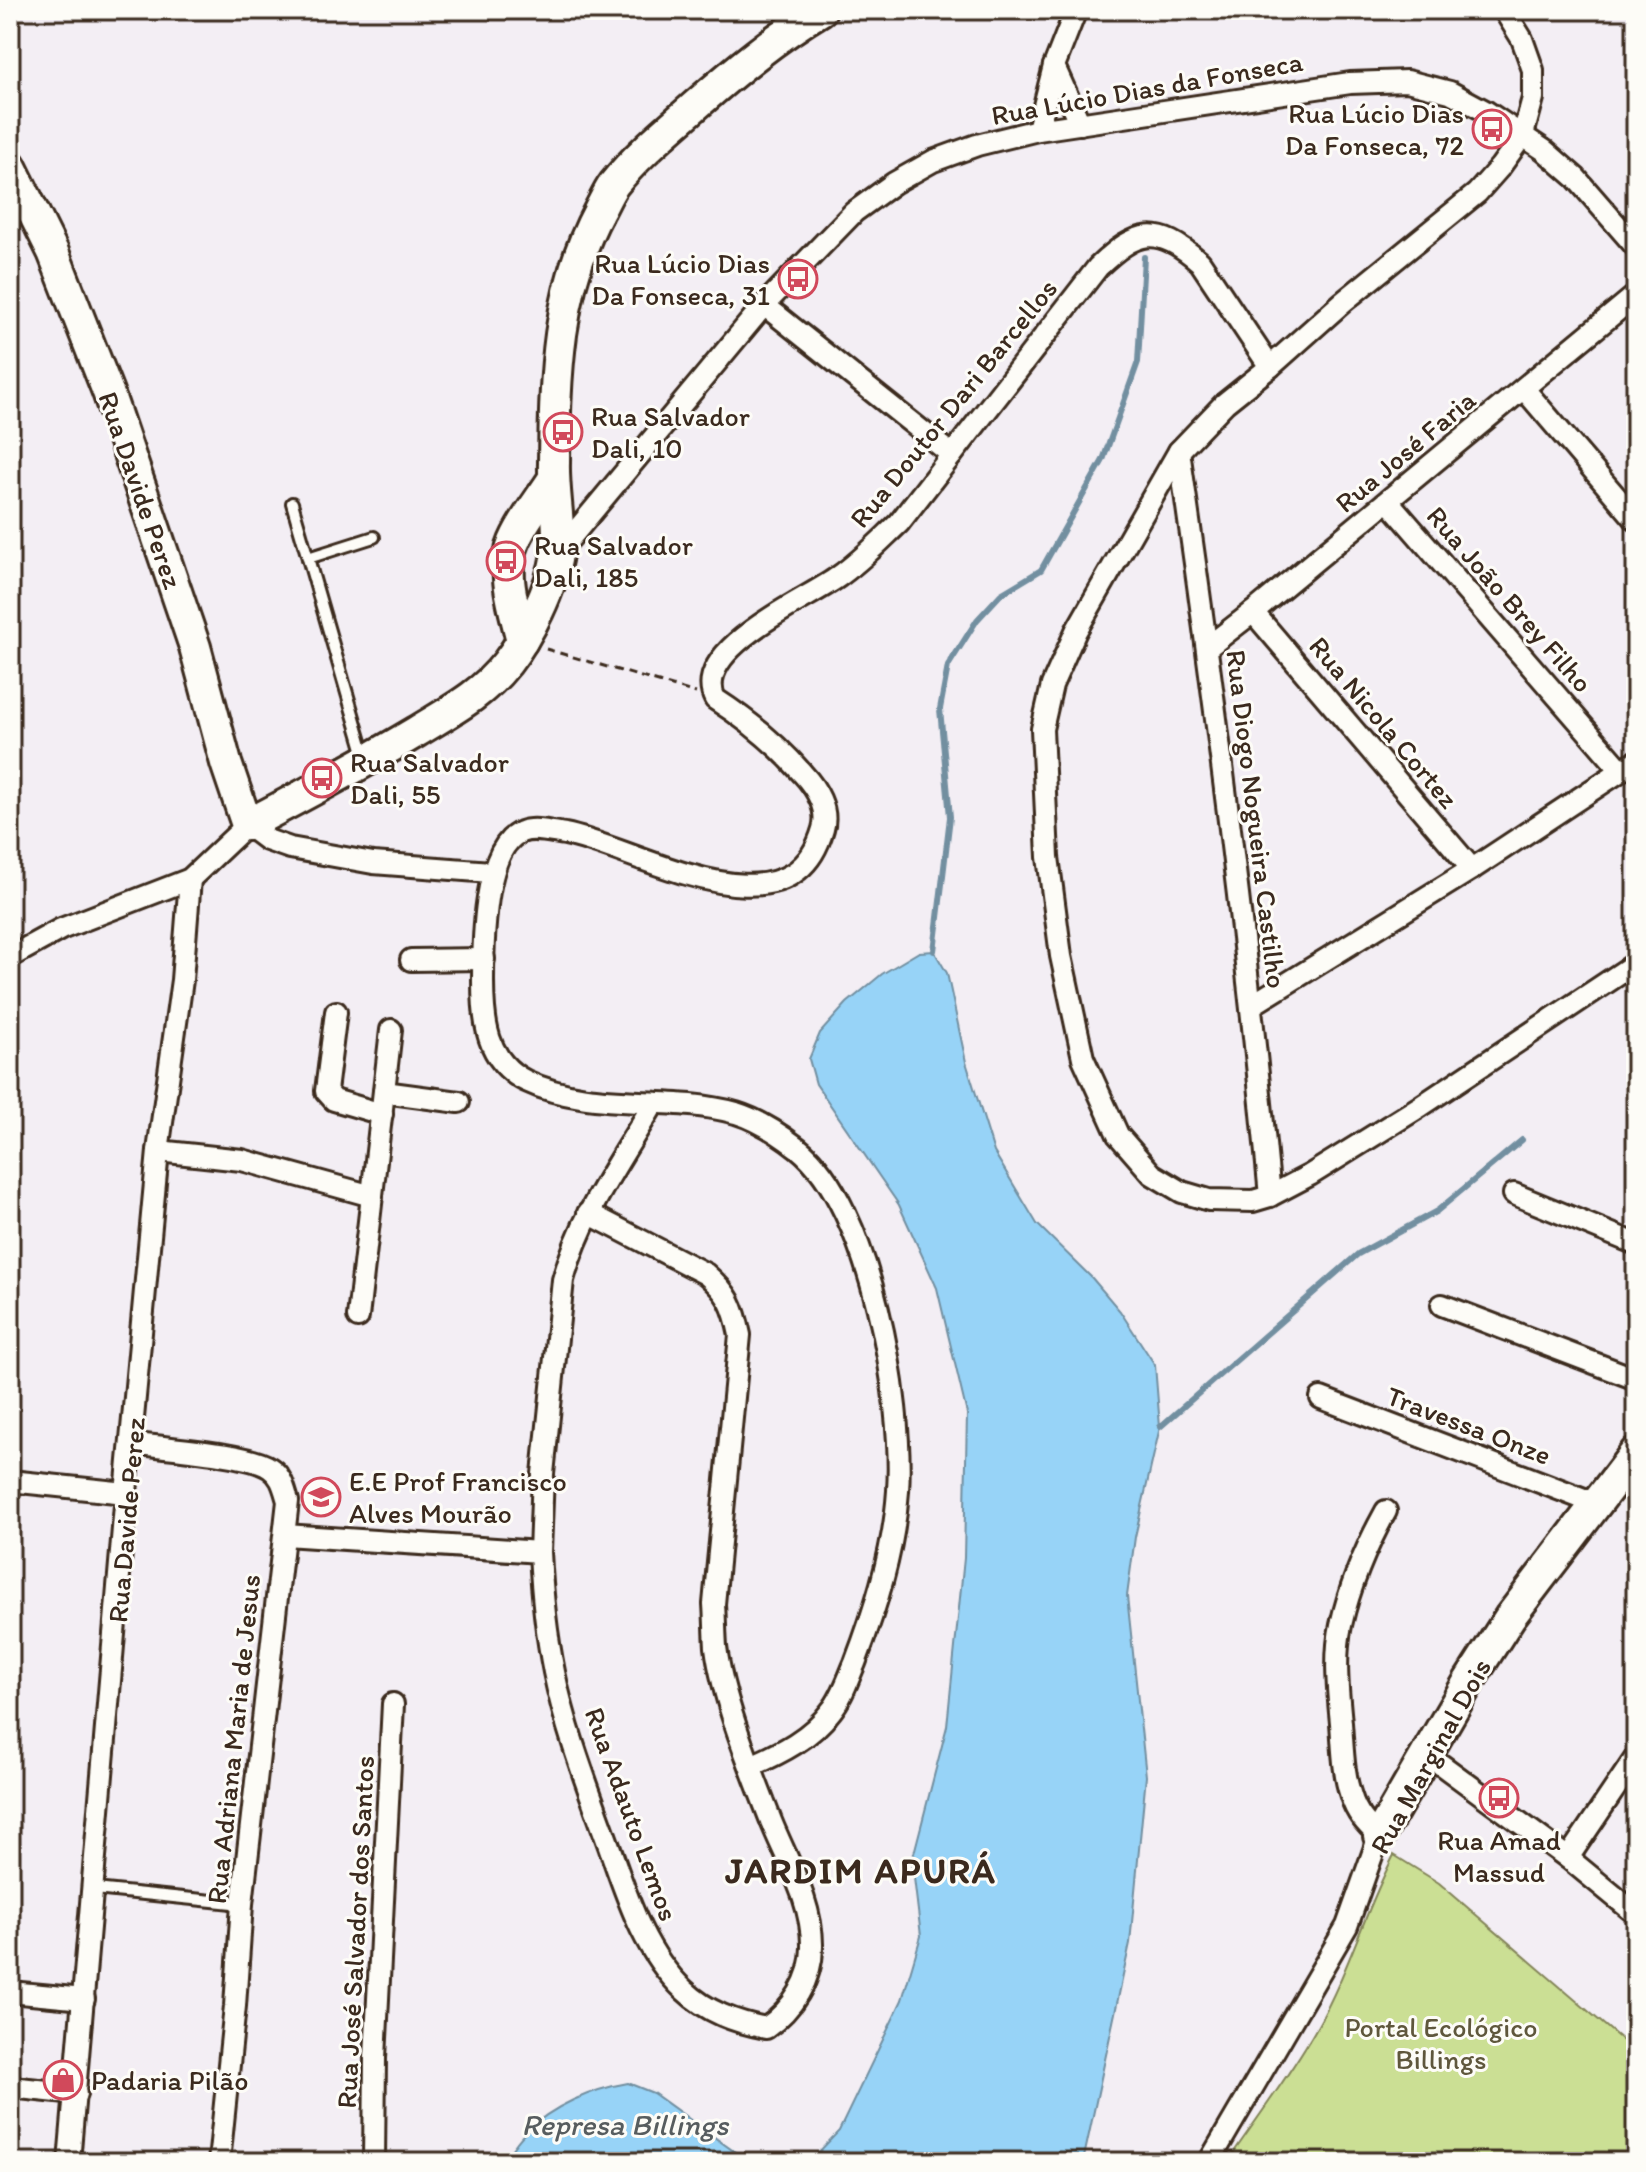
<svg xmlns="http://www.w3.org/2000/svg" width="1646" height="2172" font-family="Itim,sans-serif">
<style>
.green{fill:#cbdf94;stroke:#838459;stroke-width:2}
.water{fill:#97d3f7;stroke:#728fa0;stroke-width:2}
.lines{fill:none;stroke-linecap:round;stroke-linejoin:round}
.stream{stroke:#728fa0;stroke-width:6}
.lane-casing{stroke:#3b2a1e;stroke-width:16}
.street-casing{stroke:#3b2a1e;stroke-width:26}
.secondary-casing{stroke:#3b2a1e;stroke-width:36}
.path{stroke:#3b2a1e;stroke-width:3;stroke-dasharray:8 6;stroke-linecap:butt}
.lane{stroke:#fdfcf7;stroke-width:10}
.street{stroke:#fdfcf7;stroke-width:20}
.secondary{stroke:#fdfcf7;stroke-width:30}
.labels{text-anchor:middle;dominant-baseline:central;stroke-width:6;stroke-linejoin:round;paint-order:stroke}
.street-label{font-size:28px;fill:#3b2a1e;stroke:#fdfcf7}
.poi-label{font-size:28px;fill:#3b2a1e;stroke:#fdfcf7;text-anchor:start}
.park-label{font-size:28px;fill:#5f573c;stroke:#fdfcf7}
.water-label{font-size:30px;font-style:italic;fill:#575d5f;stroke:#fdfcf7}
.district-label{font-size:36px;font-weight:bold;letter-spacing:2px;fill:#3b2a1e;stroke:#fdfcf7}
</style>
<rect width="100%" height="100%" fill="#f3eef4"/>
<filter id="ink" filterUnits="userSpaceOnUse"><feTurbulence type="fractalNoise" baseFrequency=".0125" numOctaves="2"/><feDisplacementMap in="SourceGraphic" scale="16" xChannelSelector="R" yChannelSelector="G"/><feConvolveMatrix kernelMatrix="1 2 1 2 8 2 1 2 1" color-interpolation-filters="sRGB"/></filter>
<g filter="url(#ink)">
<path class="green" d="M1394,1855L1439,1883L1636,2052V2162H1227C1257,2118 1290,2075 1316,2029C1348,1973 1365,1911 1394,1855Z"/>
<g class="water">
<polygon points="934,951 947,973 966,1062 994,1152 1037,1224 1092,1278 1120,1311 1155,1365 1160,1427 1135,1537 1127,1596 1146,1776 1130,1943 1083,2162 800,2162 812,2159 839,2131 902,2000 921,1936 912,1861 947,1726 964,1558 967,1414 937,1288 899,1205 816,1084 809,1059 820,1033 847,1003 882,974 919,952"/>
<path d="M628,2083L653,2093L742,2157L762,2162H503C510,2152 517,2140 526,2132C552,2106 592,2089 628,2083Z"/>
</g>
<g class="lines">
<g class="stream">
<polyline points="934,951 950,817 940,709 948,666 977,620 1001,594 1041,570 1103,460 1138,362 1144,257"/>
<polyline points="1160,1427 1358,1254 1437,1211 1522,1140"/>
</g>
<defs>
<g id="lane">
<polyline points="292,503 366,759"/>
<polyline points="308,558 374,537"/>
<polyline points="95,1889 242,1904"/>
</g>
<g id="street">
<polyline points="1504,10 1522,39 1533,70 1533,98 1523,135 1500,167 1477,193 1343,302 1270,367 1225,403 1179,451 1076,631 1052,685 1042,729 1048,857 1061,956 1083,1058 1118,1135 1152,1174 1182,1192 1209,1200 1253,1201 1270,1196 1310,1175 1421,1106 1636,963"/>
<polyline points="1054,66 1080,124"/>
<polyline points="1038,130 1054,66 1076,10"/>
<polyline points="764,305 952,455"/>
<polyline points="1524,389 1636,520"/>
<path d="M1179,451C1215,699 1247,947 1270,1196"/>
<polyline points="1388,501 1621,770"/>
<polyline points="557,554 764,305 854,212 894,183 933,161 977,145 1038,130 1350,83 1407,81 1450,92 1487,112 1544,150 1576,178 1636,247"/>
<polyline points="1253,612 1472,869"/>
<polyline points="1208,647 1253,612 1636,295"/>
<polyline points="10,957 61,929 190,879 247,825 267,840 290,848 373,863 491,872"/>
<polyline points="411,960 484,959"/>
<polyline points="1252,1005 1472,869 1636,761"/>
<polyline points="336,1012 326,1091 334,1100 382,1114"/>
<polyline points="384,1092 459,1102"/>
<polyline points="158,1151 242,1160 372,1196"/>
<polyline points="1514,1194 1636,1244"/>
<polyline points="1442,1305 1636,1379"/>
<polyline points="358,1317 391,1030"/>
<polyline points="1321,1398 1597,1504"/>
<path d="M132,1443C163,1448 248,1453 270,1468C282,1476 284,1488 288,1501L242,1904L235,2006L219,2162"/>
<polyline points="10,1481 126,1493"/>
<path d="M285,1535L540,1552C542,1593 546,1632 554,1672C566,1732 589,1790 609,1846C627,1897 644,1952 684,1990C707,2012 735,2022 766,2028C792,2010 812,1980 812,1947C813,1903 787,1861 771,1821C751,1769 723,1701 716,1647C715,1633 715,1618 714,1604L740,1335C734,1306 729,1294 706,1274L588,1213"/>
<path d="M540,1552L543,1474L563,1280C581,1214 620,1161 654,1103"/>
<polyline points="1428,1755 1568,1858 1636,1914"/>
<path d="M751,1766C781,1753 811,1738 831,1711C842,1698 848,1679 855,1663C876,1608 894,1550 898,1491C904,1402 871,1206 798,1148C780,1134 759,1120 736,1113C668,1094 591,1112 526,1081C486,1061 483,1021 483,981C483,945 483,848 521,832C534,827 551,832 565,834C638,848 790,944 823,829C829,809 816,788 803,774C778,745 746,719 715,699C690,649 807,600 838,577C861,561 879,542 899,523L1098,267C1137,230 1157,224 1200,262L1270,367"/>
<polyline points="1568,1858 1636,1757"/>
<polyline points="10,1992 84,1999"/>
<polyline points="10,2087 76,2094"/>
<polyline points="69,2162 126,1493 158,1151 182,980 190,879"/>
<polyline points="374,2162 375,2058 393,1704"/>
<path d="M1209,2162L1347,1926L1379,1836C1366,1824 1356,1813 1351,1796C1343,1773 1343,1748 1341,1723C1338,1691 1334,1657 1341,1625C1350,1585 1366,1547 1386,1511"/>
</g>
<g id="secondary">
<path d="M10,165L53,252L108,392L195,647L226,763L247,825C304,795 361,765 416,732C450,711 482,695 507,663C528,636 552,588 557,554C561,525 553,493 554,463C555,376 557,289 599,211C604,202 608,192 614,184C638,154 668,130 696,105C736,70 776,37 821,10"/>
<path d="M522,641C515,611 501,572 514,542C523,520 541,499 554,478"/>
<polyline points="1379,1836 1469,1681 1510,1617 1636,1452"/>
</g>
</defs>
<use href="#lane" class="lane-casing"/>
<use href="#street" class="street-casing"/>
<use href="#secondary" class="secondary-casing"/>
<polyline class="path" points="546,649 696,693"/>
<use href="#lane" class="lane"/>
<use href="#street" class="street"/>
<use href="#secondary" class="secondary"/>
</g>
</g>
<defs>
<symbol id="bus-ring" viewBox="-11 -11 22 22"><circle r="9.5" fill="#fdfcf7" stroke="#d1495b" stroke-width="1.5"/><path d="M-5-6H5V4H4V6H2V4H-2V6H-4V4H-5ZM-3.5-4V0h7V-4ZM-3.5 1.2v1.5H-2V1.2ZM2 1.2v1.5H3.5V1.2Z" fill="#d1495b"/></symbol>
<symbol id="school-ring" viewBox="-11 -11 22 22"><circle r="9.5" fill="#fdfcf7" stroke="#d1495b" stroke-width="1.5"/><path d="M0-5L7-2L0 1L-7-2ZM-4 1L0 2.5L4 1V4Q0 6-4 4Z" fill="#d1495b"/></symbol>
<symbol id="shop-ring" viewBox="-11 -11 22 22"><circle r="9.5" fill="#fdfcf7" stroke="#d1495b" stroke-width="1.5"/><path d="M-5-2.5h2.3a2.7 3.5 0 0 1 5.4 0H5L5.5 6h-11ZM-1.5-2.5h3a1.5 2.3 0 0 0-3 0Z" fill="#d1495b"/></symbol>
</defs>
<g fill-rule="evenodd">
<use href="#bus-ring" x="1470" y="107" width="44" height="44"/>
<use href="#bus-ring" x="776" y="257" width="44" height="44"/>
<use href="#bus-ring" x="541" y="410" width="44" height="44"/>
<use href="#bus-ring" x="484" y="539" width="44" height="44"/>
<use href="#bus-ring" x="300" y="756" width="44" height="44"/>
<use href="#school-ring" x="299" y="1475" width="44" height="44"/>
<use href="#bus-ring" x="1477" y="1776" width="44" height="44"/>
<use href="#shop-ring" x="41" y="2058" width="44" height="44"/>
</g>
<g class="labels">
<g class="street-label">
<text transform="translate(1147 88) rotate(-10)">Rua Lúcio Dias da Fonseca</text>
<text transform="translate(953 403) rotate(-51)">Rua Doutor Dari Barcellos</text>
<text transform="translate(1405 451) rotate(-40)">Rua José Faria</text>
<text transform="translate(141 490) rotate(71)">Rua Davide Perez</text>
<text transform="translate(1510 599) rotate(49)">Rua João Brey Filho</text>
<text transform="translate(1384 722) rotate(50)">Rua Nicola Cortez</text>
<text transform="translate(1257 819) rotate(83)">Rua Diogo Nogueira Castilho</text>
<text transform="translate(1469 1425) rotate(21)">Travessa Onze</text>
<text transform="translate(126 1520) rotate(-85)">Rua Davide Perez</text>
<text transform="translate(233 1739) rotate(-84)">Rua Adriana Maria de Jesus</text>
<text transform="translate(1430 1756) rotate(-61)">Rua Marginal Dois</text>
<text transform="translate(632 1814) rotate(70)">Rua Adauto Lemos</text>
<text transform="translate(355 1932) rotate(-87)">Rua José Salvador dos Santos</text>
</g>
<g class="poi-label">
<text x="1464" y="113" text-anchor="end">Rua Lúcio Dias<tspan x="1464" dy="32">Da Fonseca, 72</tspan></text>
<text x="770" y="263" text-anchor="end">Rua Lúcio Dias<tspan x="770" dy="32">Da Fonseca, 31</tspan></text>
<text x="591" y="416">Rua Salvador<tspan x="591" dy="32">Dali, 10</tspan></text>
<text x="534" y="545">Rua Salvador<tspan x="534" dy="32">Dali, 185</tspan></text>
<text x="350" y="762">Rua Salvador<tspan x="350" dy="32">Dali, 55</tspan></text>
<text x="349" y="1481">E.E Prof Francisco<tspan x="349" dy="32">Alves Mourão</tspan></text>
<text x="1499" y="1840" text-anchor="middle">Rua Amad<tspan x="1499" dy="32">Massud</tspan></text>
<text x="91" y="2080">Padaria Pilão</text>
</g>
<g class="park-label">
<text x="1441" y="2027">Portal Ecológico<tspan x="1441" dy="32">Billings</tspan></text>
</g>
<g class="water-label">
<text x="625" y="2124">Represa Billings</text>
</g>
<g class="district-label">
<text x="861" y="1870">JARDIM APURÁ</text>
</g>
</g>
<rect width="1646" height="2172" fill="none" stroke="#fdfcf7" stroke-width="40"/>
<rect x="20" y="20" width="1606" height="2132" fill="none" stroke="#3b2a1e" stroke-width="3" filter="url(#ink)"/>
</svg>
